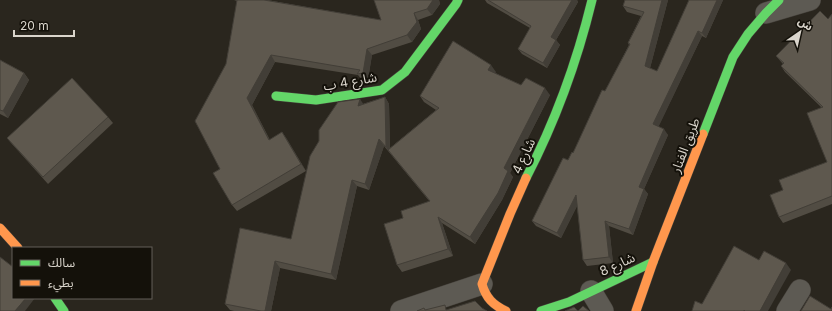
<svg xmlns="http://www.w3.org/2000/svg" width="832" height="311" font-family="Inter,'Noto Sans Arabic',sans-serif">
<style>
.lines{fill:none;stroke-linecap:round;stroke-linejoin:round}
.street-casing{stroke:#46423c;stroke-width:22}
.fast-casing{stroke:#46423c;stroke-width:10}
.slow-casing{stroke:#46423c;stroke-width:10}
.street{stroke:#5d5a53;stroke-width:21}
.fast{stroke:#63d668;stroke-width:9}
.slow{stroke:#ff974d;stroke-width:9}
.wall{fill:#514c43}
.shaded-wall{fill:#423e37}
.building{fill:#5e584e;stroke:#423e37}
.labels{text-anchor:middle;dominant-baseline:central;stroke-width:4;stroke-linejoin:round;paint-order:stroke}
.street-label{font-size:13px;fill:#dad5cc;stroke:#14110a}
</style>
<rect width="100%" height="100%" fill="#2a261e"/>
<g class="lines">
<defs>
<g id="street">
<polyline points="766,13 810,0"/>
<polyline points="591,291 603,311"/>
<polyline points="401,311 482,284"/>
<polyline points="787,311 800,290"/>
</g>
<g id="fast">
<polyline points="276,96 316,100 382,90 405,72 456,4 458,0"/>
<polyline points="703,134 733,57 748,34 766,13 779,0"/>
<path d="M526,178C555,122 577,62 592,0"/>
<polyline points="55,298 64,311"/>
<polyline points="541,311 569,302 653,262"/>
</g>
<g id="slow">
<polyline points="0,228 18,248"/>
<path d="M506,311C493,305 486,298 482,284L510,214L526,178"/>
<polyline points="636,311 653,262 703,134"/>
</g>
</defs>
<use href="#street" class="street-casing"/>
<use href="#fast" class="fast-casing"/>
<use href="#slow" class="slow-casing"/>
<use href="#street" class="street"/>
<use href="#fast" class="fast"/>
<use href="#slow" class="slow"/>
</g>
<g class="wall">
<polygon points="234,0 271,0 267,0 381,20 374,0 439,0 440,4 432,15 418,20 421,29 412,42 372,55 368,79 362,80 358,75 275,62 252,105 270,140 282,132 306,171 237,211 232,205 220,169 226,64 237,1"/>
<polygon points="485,0 577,0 578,2 556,40 560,45 547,68 522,54 518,49 530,28 487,3"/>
<polygon points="625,0 668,0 650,68 657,71 689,0 723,0 706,38 702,36 658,127 668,135 644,189 648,194 633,235 609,226 613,263 587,266 583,260 577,206 561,238 536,226 532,221 573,153 629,45 628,43 641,16 627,12 623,6"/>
<polygon points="832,14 832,204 783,223 779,217 783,190 827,162 821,107 785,72 781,66 783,64 776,56 828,19"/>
<polygon points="0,60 24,73 29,80 8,118 0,114"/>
<polygon points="496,72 495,73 521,85 550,95 510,173 513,177 502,200 475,244 442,223 453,256 402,272 397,265 403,218 430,202 384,146 369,190 357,186 336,280 280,268 271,311 234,311 230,310 225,304 291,239 363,104 385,97 389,104 390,148 436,110 424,102 420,96"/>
<polygon points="108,117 113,123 48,184 12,144 7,138"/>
</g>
<g class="shaded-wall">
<polygon points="433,0 439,0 440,4 432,15 427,9"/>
<polygon points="572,0 577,0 578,2 556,40 560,45 547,68 543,63 551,37"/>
<polygon points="662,0 668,0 649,72 645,66"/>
<polygon points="717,0 723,0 706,38 702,33"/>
<polygon points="414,13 418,20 421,29 412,42 407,35"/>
<polygon points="698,31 702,36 657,130 653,124"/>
<polygon points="367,49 372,55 368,79 363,73"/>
<polygon points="271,55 275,62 252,105 273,147 269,140 247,98"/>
<polygon points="491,65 496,72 493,76 488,70"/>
<polygon points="24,73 29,80 8,118 3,111"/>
<polygon points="545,88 550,95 510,173 513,177 502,200 475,244 470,237 504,168"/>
<polygon points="385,97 389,104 390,153 388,150 390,154 386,147"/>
<polygon points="360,99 364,105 358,106"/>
<polygon points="664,129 668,135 644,189 648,194 633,235 629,229 639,187"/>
<polygon points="282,132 287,139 306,171 301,164"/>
<polygon points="379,139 384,146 369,190 365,184"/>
<polygon points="352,180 357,186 336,280 331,274"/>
<polygon points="576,195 580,200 561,238 557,233"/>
<polygon points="438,217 442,223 453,256 448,249"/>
<polygon points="605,221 609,226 613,263 609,257"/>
<polygon points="275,261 280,268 271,311 265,311"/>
<polygon points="786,263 791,270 768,311 760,311"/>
<polygon points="26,298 35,298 25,311 15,311"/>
</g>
<g class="building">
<polygon points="237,0 264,0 381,20 374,0 433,0 427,9 414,13 417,22 407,35 367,49 363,73 357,74 360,70 271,55 247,98 269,140 282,132 301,164 232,205 213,173 220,169 195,121 226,64"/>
<polygon points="488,0 572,0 551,37 556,40 543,63 518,49 531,26"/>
<polygon points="625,0 662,0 645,66 657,71 689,0 717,0 702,33 698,31 653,124 664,129 639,187 644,189 629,229 605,221 609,257 583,260 576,195 557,233 532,221 563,158 568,160 572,152 573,153 602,90 605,91 630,44 628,43 644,12 623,6"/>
<polygon points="820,11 828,19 832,14 832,196 779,217 770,195 783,190 779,180 827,162 807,113 823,107 781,66 784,63 776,56"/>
<polygon points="453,41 491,65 488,70 521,85 526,78 545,88 504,168 508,171 498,193 470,237 438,217 448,249 397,265 384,224 403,218 401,211 430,201 388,150 439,108 420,96"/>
<polygon points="0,60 24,73 3,111 0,110"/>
<polygon points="72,78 108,117 43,177 7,138"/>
<polygon points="385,97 386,147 379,139 365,184 352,180 331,274 275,261 265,311 261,311 225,304 240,228 291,239 310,156 319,141 319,130 338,102 360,99 358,106"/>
<polygon points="734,246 759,260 764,251 786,263 760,311 745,311 744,310 744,311 692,311 695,301 702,304"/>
<polygon points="0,257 13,267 13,298 26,298 15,311 0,311"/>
<polygon points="810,296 831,309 832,307 832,311 801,311"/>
<polygon points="475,301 482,308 487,311 417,311 424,308 425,310 445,305 446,310"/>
<polygon points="583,306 589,311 565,311 574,307 578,311"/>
</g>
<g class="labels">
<g class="street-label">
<text transform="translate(350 81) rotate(-10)">شارع 4 ب</text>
<text transform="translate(685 145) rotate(-69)">طريق الفنار</text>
<text transform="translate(523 156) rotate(-65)">شارع 4</text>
<text transform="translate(617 264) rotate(-25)">شارع 8</text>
</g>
</g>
<rect x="12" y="247" width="140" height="52" fill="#14110a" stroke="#635f58"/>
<rect x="20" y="260" width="20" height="6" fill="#63d668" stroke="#635f58"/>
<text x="48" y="267" font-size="12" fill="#dad5cc">سالك</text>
<rect x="20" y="280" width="20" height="6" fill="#ff974d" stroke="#635f58"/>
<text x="48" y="287" font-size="12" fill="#dad5cc">بطيء</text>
<g transform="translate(800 32) rotate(34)" stroke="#14110a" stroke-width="3" paint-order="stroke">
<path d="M0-3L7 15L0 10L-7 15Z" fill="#dad5cc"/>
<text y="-6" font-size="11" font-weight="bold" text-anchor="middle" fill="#dad5cc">ش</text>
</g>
<path d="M14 30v6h60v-6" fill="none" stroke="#dad5cc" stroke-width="2"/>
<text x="20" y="30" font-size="12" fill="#dad5cc" stroke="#14110a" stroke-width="3" paint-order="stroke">20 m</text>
</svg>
